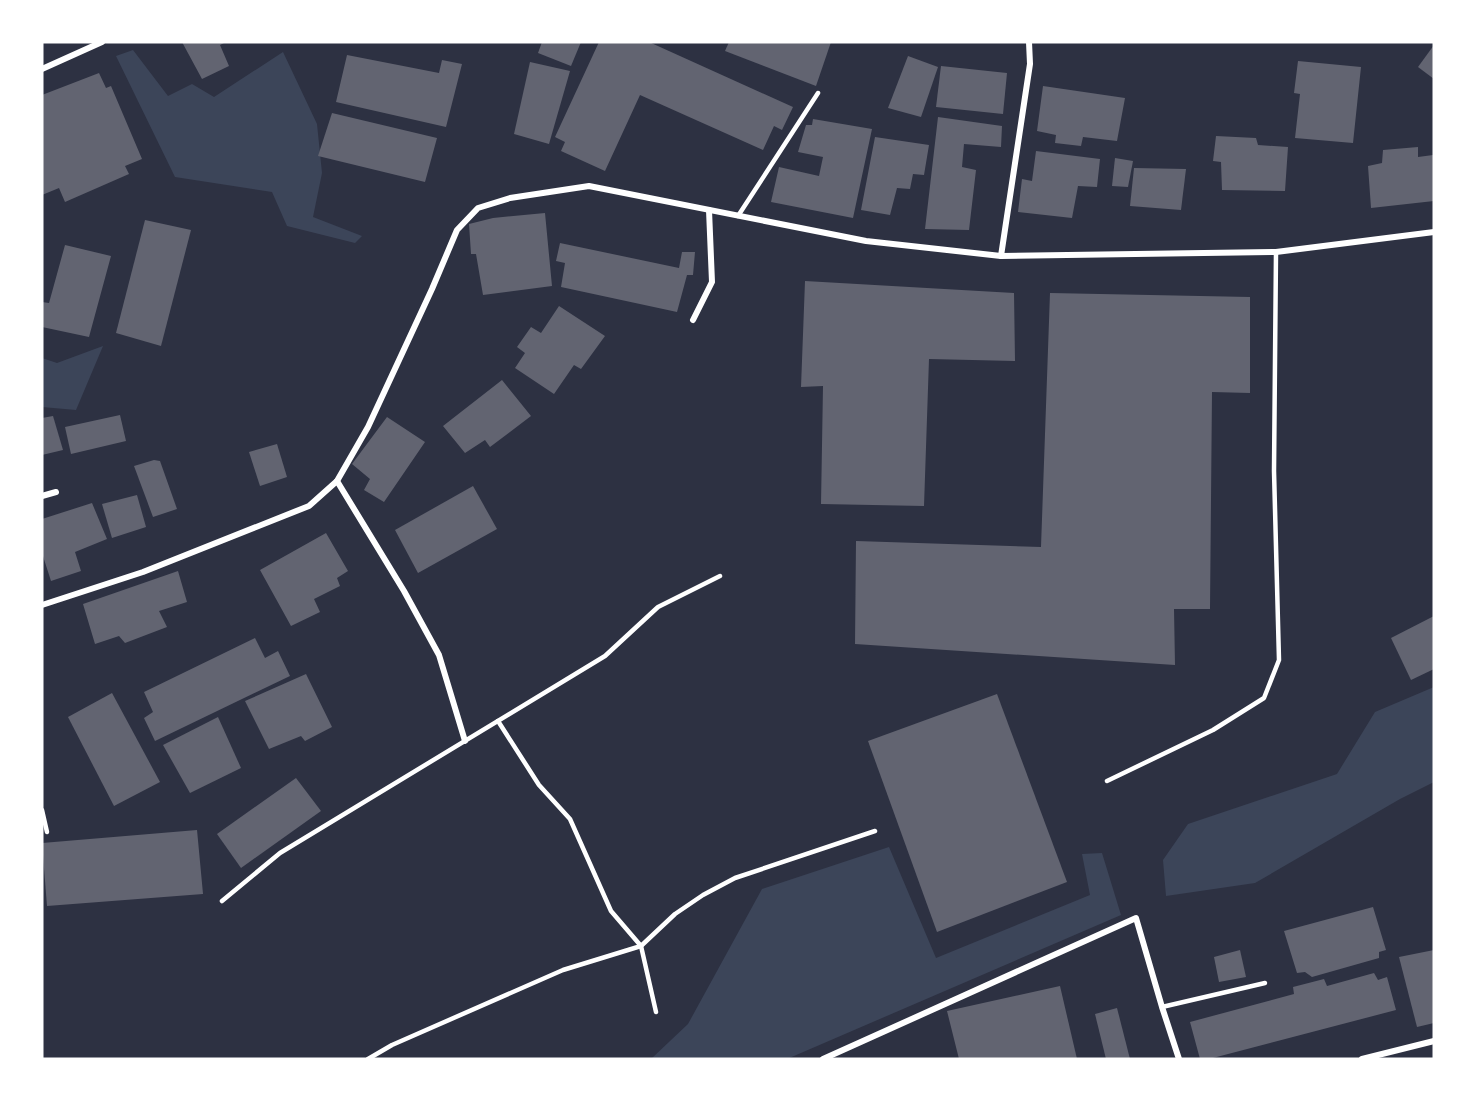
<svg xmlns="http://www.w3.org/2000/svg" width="1476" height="1101" font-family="'PT Sans Narrow',sans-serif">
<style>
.green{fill:#3c4559}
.building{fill:#626471}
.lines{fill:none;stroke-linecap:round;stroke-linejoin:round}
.service{stroke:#fff;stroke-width:4.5}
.minor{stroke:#fff;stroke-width:6}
</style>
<rect width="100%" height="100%" fill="#2d3142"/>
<g class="green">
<polygon points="133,50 168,96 192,84 214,97 283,52 317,124 322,173 313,217 362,236 355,243 287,226 272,192 175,177 116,56"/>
<polygon points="103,346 76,410 42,407 42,358 57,363"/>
<polygon points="1434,687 1434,782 1400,799 1255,883 1166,896 1163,860 1188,824 1337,774 1375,712"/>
<polygon points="889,847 936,958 1090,895 1082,854 1102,853 1121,915 787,1059 651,1059 688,1024 762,889"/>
</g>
<g class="building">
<polygon points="182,42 226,42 220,45 229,66 202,79"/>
<polygon points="542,42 581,42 571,66 538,53"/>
<polygon points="599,42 649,42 793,107 782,130 774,126 763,150 640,95 605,171 561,151 565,142 555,137"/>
<polygon points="729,42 831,42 816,86 725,51"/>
<polygon points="1434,45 1434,79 1418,67"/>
<polygon points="347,55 439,73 442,60 462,64 446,127 336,102"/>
<polygon points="908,56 938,67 921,117 888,108"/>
<polygon points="1298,61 1361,67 1353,143 1295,138 1300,94 1294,93"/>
<polygon points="530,62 570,71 549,144 514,134"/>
<polygon points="941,66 1007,73 1003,114 936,107"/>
<polygon points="99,73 106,88 111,86 142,159 125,166 129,174 65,202 59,188 42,195 42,95"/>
<polygon points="1043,86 1125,98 1117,141 1083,137 1081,146 1055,143 1056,135 1037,131"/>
<polygon points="332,113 437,138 425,182 318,156"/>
<polygon points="938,117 1002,126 1001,147 964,144 962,167 976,170 969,230 925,229"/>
<polygon points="813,119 872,129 853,218 771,202 779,167 819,176 823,157 798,152 806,125 812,125"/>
<polygon points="1216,136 1256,138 1258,145 1288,147 1285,191 1222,190 1221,162 1213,161"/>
<polygon points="875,137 929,145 924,175 913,174 910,189 897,188 890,215 861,210"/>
<polygon points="1418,147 1418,157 1433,155 1434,201 1371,208 1368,166 1382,163 1383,150"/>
<polygon points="1036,151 1100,159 1097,187 1078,186 1072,218 1018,212 1022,179 1032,181"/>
<polygon points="1115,158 1133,161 1128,187 1112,186"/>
<polygon points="1134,168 1186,169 1181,210 1130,206"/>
<polygon points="545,213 552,286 483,295 476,254 471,254 469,224 493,218"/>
<polygon points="145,220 191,230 161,346 116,333"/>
<polygon points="560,243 679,268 682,252 695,252 693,275 687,275 677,312 561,287 565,263 556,261"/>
<polygon points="65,245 111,256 89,337 42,327 42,302 49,303"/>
<polygon points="805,281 1014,293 1015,361 929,359 924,506 821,504 823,386 801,387"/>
<polygon points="1050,293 1250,297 1250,393 1212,392 1210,609 1174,609 1175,665 855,644 856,541 1041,547"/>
<polygon points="559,306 605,336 581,369 574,365 554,394 515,368 525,353 517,347 531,327 541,333"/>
<polygon points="502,380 531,416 490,447 485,440 465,453 443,426"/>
<polygon points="120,415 126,441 71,454 65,427"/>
<polygon points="53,416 63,450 42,455 42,418"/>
<polygon points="387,417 425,442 384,502 364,490 370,479 352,464"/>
<polygon points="277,444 287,477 260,486 249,452"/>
<polygon points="154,460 160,461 177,509 153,517 134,466"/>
<polygon points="473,486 497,529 418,573 395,530"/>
<polygon points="137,495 146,527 112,538 102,504"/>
<polygon points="92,503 107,539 75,552 81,571 51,581 42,553 42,519"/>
<polygon points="326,533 348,571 337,578 340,586 314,599 320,612 291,626 260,570"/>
<polygon points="178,571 187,602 159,611 167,627 125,643 119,636 95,644 83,604"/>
<polygon points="1434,616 1434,669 1411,680 1391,638"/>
<polygon points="255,638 265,658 278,651 290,676 155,741 144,718 153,712 144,692"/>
<polygon points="306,674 332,727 305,741 301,736 269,749 245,701"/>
<polygon points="112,693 160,782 114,806 68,717"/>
<polygon points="997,694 1067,882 937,932 868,741"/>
<polygon points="218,717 241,768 190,793 163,745"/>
<polygon points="296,778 321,811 241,868 217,834"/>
<polygon points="197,830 203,894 47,906 42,843"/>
<polygon points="1373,907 1386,950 1379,952 1379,958 1312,977 1305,972 1297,973 1284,931"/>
<polygon points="1240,950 1246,977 1219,982 1214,957"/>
<polygon points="1434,950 1434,1023 1417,1027 1399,957"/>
<polygon points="1374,973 1378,980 1387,977 1396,1010 1209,1059 1200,1059 1190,1022 1294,994 1293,987 1324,979 1327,986"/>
<polygon points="1060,986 1077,1059 959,1059 947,1011"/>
<polygon points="1117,1008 1130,1059 1106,1059 1095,1014"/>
</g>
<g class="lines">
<g class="service">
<polyline points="738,216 818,93"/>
<polyline points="498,721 539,785 570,819 611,911 641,946 656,1012"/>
<polyline points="1107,781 1213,730 1264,698 1279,660 1274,471 1276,252"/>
<polyline points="42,810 47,832"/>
<polyline points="222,901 280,853 605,656 658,607 720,576"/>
<polyline points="1162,1007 1265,983"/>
<polyline points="368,1059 392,1045 563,970 641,946 675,914 703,895 735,878 875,831"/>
</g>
<g class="minor">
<polyline points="42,69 102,42"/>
<polyline points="1001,256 1030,64 1029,42"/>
<polyline points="693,320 712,282 709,210"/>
<polyline points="337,481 404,591 439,655 465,741"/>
<polyline points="42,496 56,492"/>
<polyline points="42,605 143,572 309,506 337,481 368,427 432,289 457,230 478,208 510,198 589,186 866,241 1001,256 1276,252 1434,232"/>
<polyline points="823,1059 1136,918 1162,1007 1179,1059"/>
<polyline points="1362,1059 1434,1041"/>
</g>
</g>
<rect width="1476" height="1101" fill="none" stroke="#ffffff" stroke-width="87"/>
</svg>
